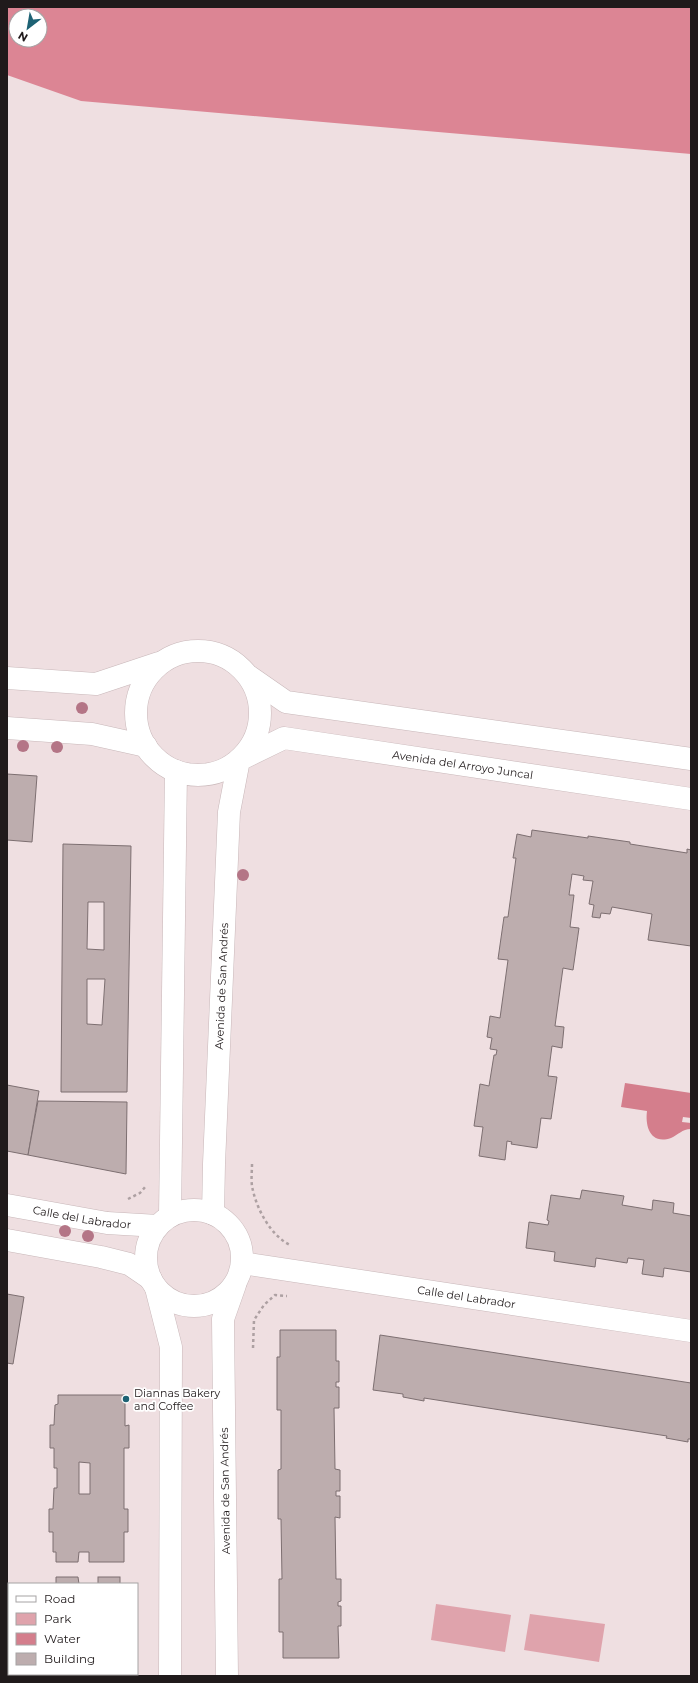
<svg xmlns="http://www.w3.org/2000/svg" width="698" height="1683" font-family="Montserrat,sans-serif">
<style>
.green{fill:#dfa3ac}
.forest{fill:#dc8594;fill-rule:evenodd}
.water{fill:#d47e8c}
.building{fill:#bdadae;stroke:#7d6f71;fill-rule:evenodd}
.lines{fill:none;stroke-linecap:round;stroke-linejoin:round}
.minor-casing{stroke:#c8b7b9;stroke-width:23}
.path{stroke:#ada0a2;stroke-width:2.5;stroke-dasharray:3 3;stroke-linecap:butt}
.minor{stroke:#fff;stroke-width:22}
.tree{fill:#b47586}
.poi-dot{fill:#1e6274;stroke:#fff;stroke-width:1.5}
.labels{text-anchor:middle;dominant-baseline:central;stroke-width:3.5;stroke-linejoin:round;paint-order:stroke}
.street-label{font-size:11px;fill:#201a1b;stroke:#fff}
.poi-label{font-size:11px;fill:#201a1b;stroke:#fff;text-anchor:start}
</style>
<rect width="100%" height="100%" fill="#efdfe1"/>
<g class="green">
<polygon points="436,1604 511,1615 505,1652 431,1640"/>
<polygon points="530,1614 605,1624 599,1662 524,1650"/>
</g>
<path class="forest" d="M7,7H691V154L81,101L7,75ZM16,16H40V40H16Z"/>
<path class="water" d="M625,1083L691,1093V1118L683,1117L682,1122L691,1123V1129C682,1129 678,1135 671,1138C650,1145 645,1126 647,1111L621,1107Z"/>
<g class="building">
<polygon points="7,774 37,776 32,842 7,840"/>
<polygon points="532,830 588,838 588,836 630,842 630,844 687,853 687,849 691,850 691,946 648,940 652,914 612,907 610,914 601,913 600,918 592,917 594,905 589,904 593,881 583,880 584,876 572,874 569,895 574,895 570,927 579,928 573,970 563,968 555,1026 564,1027 562,1048 552,1046 548,1076 557,1077 551,1119 541,1118 537,1148 511,1144 512,1142 507,1141 505,1160 479,1156 483,1127 474,1126 480,1084 489,1086 494,1055 496,1055 497,1050 490,1049 492,1038 487,1037 490,1016 500,1018 508,960 498,959 504,917 508,917 516,858 513,858 517,834 531,837"/>
<path d="M63,844L131,846L127,1092H61ZM88,902H104V950L87,949ZM87,979H105L102,1025L87,1024Z"/>
<polygon points="7,1085 39,1091 28,1155 7,1151"/>
<polygon points="38,1101 127,1102 126,1174 28,1155"/>
<polygon points="582,1190 624,1196 622,1205 652,1210 653,1200 674,1203 673,1213 691,1216 691,1272 664,1268 663,1277 642,1274 644,1260 628,1258 627,1263 596,1258 595,1267 554,1261 555,1252 526,1248 529,1222 548,1225 549,1221 547,1220 551,1195 580,1199"/>
<polygon points="7,1294 24,1297 13,1364 7,1363"/>
<polygon points="280,1330 336,1330 336,1361 339,1361 339,1382 336,1382 336,1387 339,1387 339,1408 334,1408 335,1469 340,1470 340,1491 336,1491 336,1496 340,1496 340,1518 335,1517 336,1579 341,1579 341,1601 338,1602 338,1606 341,1606 341,1626 338,1626 339,1658 283,1658 283,1632 279,1632 279,1579 282,1579 281,1519 278,1519 278,1470 281,1469 281,1410 277,1410 277,1357 280,1357"/>
<polygon points="380,1335 691,1383 691,1439 688,1439 688,1442 666,1438 667,1436 424,1398 424,1401 403,1397 403,1394 373,1390"/>
<path d="M58,1395H125V1426L129,1425V1448H124V1509H128V1532H124V1562H89V1552H79L78,1562H56V1552H53V1532H49V1509H53L54,1488H57V1468H54V1448H50V1425H54L55,1405L58,1404ZM79,1462L90,1463V1494H79Z"/>
<polygon points="56,1577 78,1577 79,1584 56,1584"/>
<rect x="98" y="1577" width="22" height="7"/>
<rect x="52" y="1674" width="26" height="2"/>
<rect x="98" y="1674" width="25" height="2"/>
</g>
<g class="lines">
<defs>
<g id="minor">
<circle cx="198" cy="713" r="62"/>
<polyline points="250,677 286,702 691,759"/>
<polyline points="7,678 96,684 159,663"/>
<polyline points="7,728 92,734 146,746"/>
<path id="s1" d="M7,1205L107,1223L158,1226"/>
<circle cx="194" cy="1258" r="48"/>
<path id="s2" d="M213,1214L214,1164L229,812L239,760L284,738L691,799"/>
<polyline points="170,1216 176,771"/>
<polyline points="7,1240 101,1257 129,1264 151,1279"/>
<path id="s3" d="M242,1263L691,1331"/>
<polyline points="156,1288 171,1347 170,1676"/>
<polyline points="227,1676 223,1319 235,1285"/>
</g>
</defs>
<use href="#minor" class="minor-casing"/>
<g class="path">
<path d="M252,1164C252,1171 251,1179 252,1186C256,1208 270,1235 290,1245"/>
<polyline points="128,1199 140,1193 146,1186"/>
<polyline points="253,1348 254,1320 264,1305 275,1295 287,1296"/>
</g>
<use href="#minor" class="minor"/>
</g>
<g class="tree">
<circle cx="82" cy="708" r="6"/>
<circle cx="23" cy="746" r="6"/>
<circle cx="57" cy="747" r="6"/>
<circle cx="243" cy="875" r="6"/>
<circle cx="65" cy="1231" r="6"/>
<circle cx="88" cy="1236" r="6"/>
</g>
<circle class="poi-dot" cx="126" cy="1399" r="4"/>
<g class="labels">
<g class="street-label">
<text stroke="none"><textPath href="#s2" startOffset="686">Avenida del Arroyo Juncal</textPath></text>
<text stroke="none"><textPath href="#s2" startOffset="228">Avenida de San Andrés</textPath></text>
<text stroke="none"><textPath href="#s1" startOffset="76">Calle del Labrador</textPath></text>
<text stroke="none"><textPath href="#s3" startOffset="227">Calle del Labrador</textPath></text>
<text transform="translate(225 1491) rotate(-91)">Avenida de San Andrés</text>
</g>
<g class="poi-label">
<text x="134" y="1393">Diannas Bakery<tspan x="134" dy="13">and Coffee</tspan></text>
</g>
</g>
<rect width="698" height="1683" fill="none" stroke="#201a1b" stroke-width="16"/>
<rect x="8" y="1583" width="130" height="92" fill="#ffffff" stroke="#a6a3a4"/>
<rect x="16" y="1596" width="20" height="6" fill="#ffffff" stroke="#a6a3a4"/>
<text x="44" y="1603" font-size="12" fill="#201a1b">Road</text>
<rect x="16" y="1613" width="20" height="12" fill="#dfa3ac" stroke="#a6a3a4"/>
<text x="44" y="1623" font-size="12" fill="#201a1b">Park</text>
<rect x="16" y="1633" width="20" height="12" fill="#d47e8c" stroke="#a6a3a4"/>
<text x="44" y="1643" font-size="12" fill="#201a1b">Water</text>
<rect x="16" y="1653" width="20" height="12" fill="#bdadae" stroke="#a6a3a4"/>
<text x="44" y="1663" font-size="12" fill="#201a1b">Building</text>
<g transform="translate(28 28) rotate(211)"><circle r="19" fill="#ffffff" stroke="#a6a3a4"/>
<path d="M0-3L7 15L0 10L-7 15Z" fill="#1e6274"/>
<text y="-6" font-size="11" font-weight="bold" text-anchor="middle" fill="#201a1b">N</text>
</g>
</svg>
